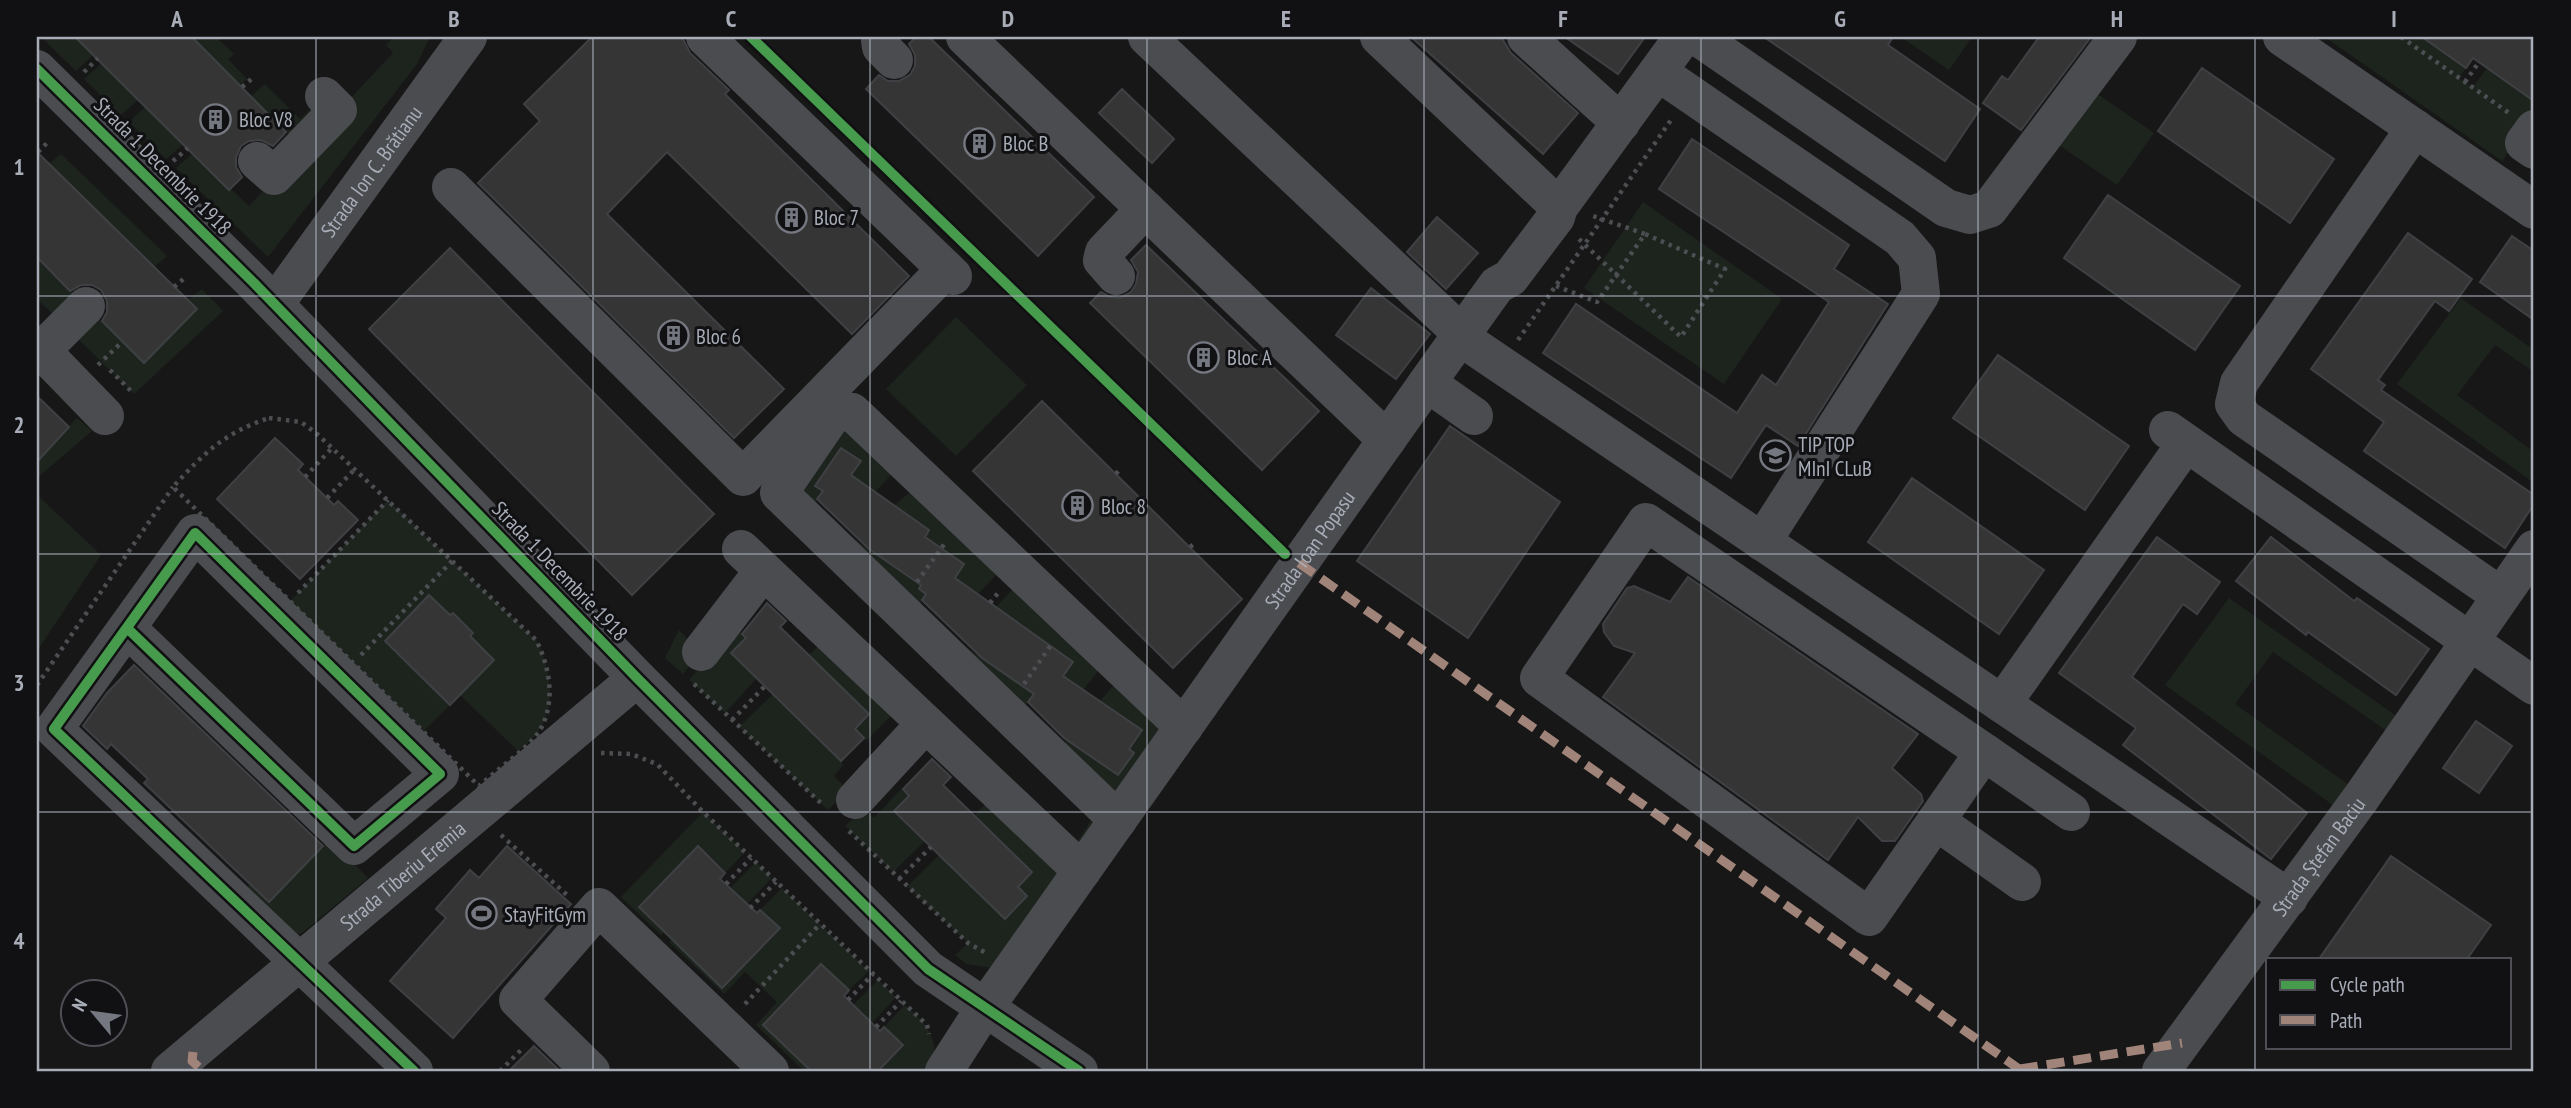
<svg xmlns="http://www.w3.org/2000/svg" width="2571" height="1108" font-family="'PT Sans Narrow',sans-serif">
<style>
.green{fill:#1d241e}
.building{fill:#353536;stroke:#3f4043;stroke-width:2}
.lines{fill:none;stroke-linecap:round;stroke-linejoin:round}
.path{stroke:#4d4e52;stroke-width:4.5;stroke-dasharray:3.5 5;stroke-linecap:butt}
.minor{stroke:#4b4c50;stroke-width:38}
.quiet{stroke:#a18479;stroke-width:9;stroke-dasharray:18 9;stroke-linecap:butt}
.cycleway-casing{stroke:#111113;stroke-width:15}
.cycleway{stroke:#469c4c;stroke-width:10}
.grid{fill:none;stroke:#a8adb8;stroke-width:2;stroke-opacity:0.55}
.labels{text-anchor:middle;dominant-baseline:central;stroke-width:6;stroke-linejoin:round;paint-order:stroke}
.poi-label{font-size:21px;fill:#a8adb8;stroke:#111113;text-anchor:start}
.street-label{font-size:21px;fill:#a8adb8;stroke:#111113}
.neatline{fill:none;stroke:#a8adb8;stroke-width:2.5}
.grid-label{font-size:23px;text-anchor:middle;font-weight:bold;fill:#a8adb8}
</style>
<rect width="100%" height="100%" fill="#171717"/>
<g class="green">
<polygon points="41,37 77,37 94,54 76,71"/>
<polygon points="192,37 216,37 234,54 228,59 247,79 240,85"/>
<polygon points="394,37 430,37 417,64 268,257 176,168 193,153 249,206 393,53 386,45"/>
<polygon points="1901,37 1972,37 1949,70"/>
<polygon points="2325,37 2421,37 2466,68 2459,78 2473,87 2487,68 2534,100 2534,116 2502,161"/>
<polygon points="103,62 139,99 121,115 84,79"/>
<polygon points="265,84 300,119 324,96 298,143 251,96"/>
<polygon points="2096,93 2154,133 2117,185 2059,145"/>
<polygon points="146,106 184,144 166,159 129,122"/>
<polygon points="61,154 167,256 154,267 49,164"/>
<polygon points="1643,202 1782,299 1724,384 1584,288"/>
<polygon points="37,257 75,295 54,315 37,299"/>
<polygon points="202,289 223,311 134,394 76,337 97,317 144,363 196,309 188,300"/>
<polygon points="2461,298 2534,350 2534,372 2495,345 2457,395 2534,452 2534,483 2397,384"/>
<polygon points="956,317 1027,385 956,456 886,389"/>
<polygon points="77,418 92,431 37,478 37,461"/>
<polygon points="841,428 891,475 875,492 851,475 860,461 841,449 815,485 823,491 811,509 791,494"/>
<polygon points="910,492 997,574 978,594 955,578 964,564 945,551 919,588 926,594 915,611 850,551 857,541 906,574 916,548 929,530 894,506"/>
<polygon points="37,495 101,555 37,651"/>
<path d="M388,500L536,640C550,666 558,705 538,732C533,739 525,745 518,751L460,695L494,660L470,636L473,632L453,613L450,615L429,596L385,641L450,705L424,731L289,602Z"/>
<polygon points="1013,589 1099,670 1083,690 1063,676 1073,662 1054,649 1035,692 1023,709 962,645 1010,677 1020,651 1033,633 996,607"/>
<polygon points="2229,598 2402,720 2391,734 2273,652 2235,704 2352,787 2337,808 2165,685"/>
<polygon points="679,630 701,652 683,674 665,658"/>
<polygon points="739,631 746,638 731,653 757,678 725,713 689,680 701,666 707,671"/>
<polygon points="824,640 891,716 866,741 855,729 869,714 809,655"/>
<polygon points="1114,685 1171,715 992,968 966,964 955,955 968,943 907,887 939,855 1005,919 1027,896 1018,887 1032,872 974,816 990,799 1067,857 1105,799 1059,752 1067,740 1118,775 1134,753 1129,749 1100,701"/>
<polygon points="773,694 841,761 843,765 834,776 848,790 828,810 739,727"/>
<polygon points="901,789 909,796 925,841 893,872 845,826 864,808 874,818"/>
<polygon points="302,812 368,878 302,933 296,935 244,890 250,884 270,902 326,843"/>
<polygon points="703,812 745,852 725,873 697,847 639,907 664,932 661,935 621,897"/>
<polygon points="756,862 772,878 747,904 730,888"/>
<polygon points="782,888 869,971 849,990 821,964 763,1025 811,1071 804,1071 756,1025 777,1002 745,972 724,994 669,942 672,939 723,987 780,928 760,910"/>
<polygon points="878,980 896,997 872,1023 853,1005"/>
<path d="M905,1005C928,1025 941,1040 931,1071H878L903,1045L884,1027Z"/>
</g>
<g class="building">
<polygon points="75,37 192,37 286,132 273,146 261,140 249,141 241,146 236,157 236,167 242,177 229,190"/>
<polygon points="592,37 682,37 690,53 729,90 725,94 909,276 852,334 667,152 607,214 784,389 734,438 478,183 540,121 524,104"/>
<polygon points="916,37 929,37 1094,197 1038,256 866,89 879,75 888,81 899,81 910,75 915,66 915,55 909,44"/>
<polygon points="1411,37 1501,37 1511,53 1578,113 1543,154"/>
<polygon points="1565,37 1645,37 1618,74"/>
<polygon points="1764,37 1893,37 1888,45 1980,109 1945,161"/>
<polygon points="2039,37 2091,37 2021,130 1983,103 2002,76 2008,80"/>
<polygon points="2422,37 2534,37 2534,101 2473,58 2466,68"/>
<polygon points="2202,68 2334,159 2290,223 2158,131"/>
<polygon points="1122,89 1174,139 1152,163 1099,113"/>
<polygon points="1692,139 1849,245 1834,269 1888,304 1798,446 1766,425 1731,478 1543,353 1576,304 1737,413 1762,375 1776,385 1829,302 1659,189"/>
<polygon points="37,152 197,309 144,363 102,321 107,312 107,301 101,290 92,285 81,285 70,291 37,257"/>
<polygon points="2108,195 2240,286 2195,350 2064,258"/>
<polygon points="1437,217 1478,253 1446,289 1407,252"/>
<polygon points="2408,233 2472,279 2449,311 2435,301 2378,380 2385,385 2381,390 2534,495 2534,504 2505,548 2364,451 2384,422 2311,369"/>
<polygon points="2512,236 2534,251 2534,320 2480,282"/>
<polygon points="1146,245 1319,411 1262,470 1090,303 1101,292 1110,297 1120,298 1131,292 1136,284 1138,272 1131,260"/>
<polygon points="450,248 714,514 632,595 369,329"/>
<polygon points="1371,288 1430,334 1396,379 1336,335"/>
<polygon points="1998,355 2129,446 2085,510 1953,418"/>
<polygon points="37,396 69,427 37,462"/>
<polygon points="1042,401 1242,599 1173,668 973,471"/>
<polygon points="1450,426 1560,502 1468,638 1357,561"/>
<polygon points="275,438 303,464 298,470 334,505 338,501 358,520 300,579 217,499"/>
<polygon points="841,448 861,461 851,475 929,530 925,537 964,564 955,578 1073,662 1063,676 1142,730 1129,749 1134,753 1118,775 1064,738 1028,702 1034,694 982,658 922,600 926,594 919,589 921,585 869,549 817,499 823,491 815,486"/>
<polygon points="1912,478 2044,570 1999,634 1868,542"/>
<polygon points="2157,537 2220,582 2197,614 2183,604 2132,677 2307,813 2271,859 2123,745 2136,728 2059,673"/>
<polygon points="2271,537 2354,601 2357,598 2429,649 2396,695 2308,632 2306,635 2236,581"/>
<polygon points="1688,577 1918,734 1892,768 1921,794 1923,801 1895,841 1882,841 1858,817 1828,860 1603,697 1635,653 1614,646 1604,632 1603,624 1627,588 1634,586 1670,602"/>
<polygon points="429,595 450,615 453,613 473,633 470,636 494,660 450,705 385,641"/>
<polygon points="767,603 786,621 780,627 869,714 855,729 864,738 841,761 731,653 746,638 742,634"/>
<polygon points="134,665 323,846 269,902 144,783 148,779 111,744 107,749 83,726 107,693"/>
<polygon points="2476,721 2512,746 2479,793 2443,768"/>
<polygon points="932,759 951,777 943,785 1032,872 1018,887 1027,896 1005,919 894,811 909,796 903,789"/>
<polygon points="507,846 571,904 453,1038 390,981 446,918 436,909 470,870 479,878"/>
<polygon points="698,846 725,873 720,879 757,913 760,910 780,928 722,988 639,907"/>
<polygon points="2391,856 2491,925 2467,959 2319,959"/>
<polygon points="821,964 849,990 844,996 880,1031 884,1027 903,1045 878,1071 811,1071 763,1025"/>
<polygon points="534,1046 560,1071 509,1071"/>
</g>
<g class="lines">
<g class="path">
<polyline points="2401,37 2509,113"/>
<polyline points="84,72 98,58"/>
<polyline points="2465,82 2479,62"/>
<polyline points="242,87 255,76"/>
<polyline points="38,152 48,142"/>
<polyline points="173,161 188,148"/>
<polyline points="1579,239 1681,337 1725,269 1645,234"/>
<polyline points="1556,286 1597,302 1645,234 1593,216"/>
<polyline points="174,287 187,276"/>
<polyline points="1518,340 1671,120"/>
<polyline points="98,365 122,342"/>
<polyline points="110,370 134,394"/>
<path d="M269,418L301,422L316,433L536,640C550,667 556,702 540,730C530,747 495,771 479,786L173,487C204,453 224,433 269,418Z"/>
<polyline points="1116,474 1119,470"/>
<polyline points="305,477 332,448"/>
<polyline points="327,498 355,469"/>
<polyline points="1190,547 1194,544"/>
<polyline points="917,582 945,543"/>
<polyline points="298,593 388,500"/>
<polyline points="990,603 998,593"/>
<polyline points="361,655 453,560"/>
<polyline points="694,684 823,805"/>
<polyline points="1024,684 1051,645"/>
<polyline points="37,685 173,487"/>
<polyline points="732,720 765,686"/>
<polyline points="601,753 631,754 657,764 703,812 927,1025 929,1034"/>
<polyline points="849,831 968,943 986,953"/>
<polyline points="501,835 567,895"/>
<polyline points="899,879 931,847"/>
<polyline points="726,884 751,858"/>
<polyline points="750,908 776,882"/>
<polyline points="848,1000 873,974"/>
<polyline points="745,1004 820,924"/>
<polyline points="876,1027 901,1001"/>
<polyline points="500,1071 524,1047"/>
</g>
<g class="minor">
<polyline points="705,37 953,276"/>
<polyline points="882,37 880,41 881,47 894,60"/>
<polyline points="965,37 1387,440"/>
<polyline points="1147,37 1462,334"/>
<polyline points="1379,37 1559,207"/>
<polyline points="1526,37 1621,123"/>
<polyline points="1698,37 1946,208 1970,215 1989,209 2118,37"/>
<polyline points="2282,37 2534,210"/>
<polyline points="37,69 254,283 637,678 928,969 1079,1071"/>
<polyline points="1658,72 1900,238 1917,258 1921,294 1762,542"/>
<polyline points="2415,128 2239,383 2234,404 2244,418 2501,596"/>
<polyline points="2534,129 2524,143 2534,150"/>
<polyline points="257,161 274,176 338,110 324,96"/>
<polyline points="451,187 743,477 946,269"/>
<polyline points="1116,276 1102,260 1104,252 1145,209"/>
<path id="s1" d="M275,304L468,37"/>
<polyline points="1460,337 2289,898"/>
<polyline points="37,346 105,416"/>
<polyline points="41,351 86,306"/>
<polyline points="1427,383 1474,416"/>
<polyline points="2168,430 2534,686"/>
<polygon points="1646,522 1984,752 1869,917 1539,678"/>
<polyline points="741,549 1082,871"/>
<polyline points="127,628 354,846 440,774 195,533 64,715 54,729 414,1071"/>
<polyline points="701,652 763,571"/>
<polyline points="2002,704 2186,443"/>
<polyline points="1984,752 2071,812"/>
<polyline points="855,800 925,724"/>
<polyline points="1118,820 779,493 831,417 843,411 852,412 1184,727"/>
<polyline points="1936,821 2022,882"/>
<path id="s2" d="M170,1071L637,678"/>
<polyline points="591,1071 518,1000 599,907 770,1071"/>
<path id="s3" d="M944,1071L984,1009L1444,359L1497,285L1510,278L1556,217L1559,207L1683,37"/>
<path id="s4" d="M2161,1071L2361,798L2534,549"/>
</g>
<g class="quiet">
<polyline points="1299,563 2022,1071"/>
<polyline points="193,1052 192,1061 203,1071"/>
<polyline points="2020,1069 2182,1043"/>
</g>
<defs>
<g id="cycleway">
<polyline points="751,37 1285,554"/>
<polyline points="37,69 254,283 637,678 928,969 1079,1071"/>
<polyline points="127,628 354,846 440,774 195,533 64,715 54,729 414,1071"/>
</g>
</defs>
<use href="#cycleway" class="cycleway-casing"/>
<use href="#cycleway" class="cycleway"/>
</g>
<path class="grid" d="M316,37V1071M593,37V1071M870,37V1071M1147,37V1071M1424,37V1071M1701,37V1071M1978,37V1071M2255,37V1071M37,296H2534M37,554H2534M37,812H2534"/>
<defs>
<symbol id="building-ring" viewBox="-11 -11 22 22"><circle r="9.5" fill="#111113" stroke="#757880" stroke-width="1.5"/><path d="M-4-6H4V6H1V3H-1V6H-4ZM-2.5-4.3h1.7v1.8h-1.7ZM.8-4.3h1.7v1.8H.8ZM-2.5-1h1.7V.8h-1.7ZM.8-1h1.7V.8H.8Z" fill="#757880"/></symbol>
<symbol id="school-ring" viewBox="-11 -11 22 22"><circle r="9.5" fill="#111113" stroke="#757880" stroke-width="1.5"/><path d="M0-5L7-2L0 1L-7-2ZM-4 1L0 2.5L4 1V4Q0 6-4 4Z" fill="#757880"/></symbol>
<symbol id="stadium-ring" viewBox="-11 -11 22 22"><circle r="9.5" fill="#111113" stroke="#757880" stroke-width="1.5"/><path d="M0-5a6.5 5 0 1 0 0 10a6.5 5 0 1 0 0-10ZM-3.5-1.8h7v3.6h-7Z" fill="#757880"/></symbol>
</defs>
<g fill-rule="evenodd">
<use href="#building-ring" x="198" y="102" width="35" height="35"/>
<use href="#building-ring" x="962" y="126" width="35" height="35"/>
<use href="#building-ring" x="774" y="200" width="35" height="35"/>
<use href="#building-ring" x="656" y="318" width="35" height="35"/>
<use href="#building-ring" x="1186" y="340" width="35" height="35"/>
<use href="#school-ring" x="1758" y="438" width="35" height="35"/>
<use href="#building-ring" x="1060" y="488" width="35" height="35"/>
<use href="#stadium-ring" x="464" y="896" width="35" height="35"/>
</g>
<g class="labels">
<g class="poi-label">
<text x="239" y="119">Bloc V8</text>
<text x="1003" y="143">Bloc B</text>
<text x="814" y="217">Bloc 7</text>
<text x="696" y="336">Bloc 6</text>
<text x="1227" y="357">Bloc A</text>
<text x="1798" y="444">TIP TOP<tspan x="1798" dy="24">MInI CLuB</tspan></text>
<text x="1101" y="506">Bloc 8</text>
<text x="504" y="914">StayFitGym</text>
</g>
<g class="street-label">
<text transform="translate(163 166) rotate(45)">Strada 1 Decembrie 1918</text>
<text stroke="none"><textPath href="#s1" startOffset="164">Strada Ion C. Brătianu</textPath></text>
<text stroke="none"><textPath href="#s3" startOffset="637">Strada Ioan Popasu</textPath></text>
<text transform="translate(560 571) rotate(46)">Strada 1 Decembrie 1918</text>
<text stroke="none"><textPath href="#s4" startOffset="266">Strada Ștefan Baciu</textPath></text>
<text stroke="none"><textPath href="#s2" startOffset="304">Strada Tiberiu Eremia</textPath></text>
</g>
</g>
<rect width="2571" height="1108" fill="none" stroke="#111113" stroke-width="77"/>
<rect x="2266" y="958" width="245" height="91" fill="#111113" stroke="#4d4f55" stroke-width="2"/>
<rect x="2280" y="980" width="35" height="10" fill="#469c4c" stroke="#4d4f55" stroke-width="2"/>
<text x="2330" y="992" font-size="21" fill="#a8adb8">Cycle path</text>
<rect x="2280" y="1015" width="35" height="10" fill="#a18479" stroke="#4d4f55" stroke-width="2"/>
<text x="2330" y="1028" font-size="21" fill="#a8adb8">Path</text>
<g transform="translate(94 1013) rotate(299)"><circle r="33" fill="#111113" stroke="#4d4f55" stroke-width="2"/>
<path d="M0-5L12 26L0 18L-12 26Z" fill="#757880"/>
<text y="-10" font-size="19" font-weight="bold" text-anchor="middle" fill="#a8adb8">N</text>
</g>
<rect x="38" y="38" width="2494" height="1032" class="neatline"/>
<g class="grid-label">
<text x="177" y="27">A</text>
<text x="454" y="27">B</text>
<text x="731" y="27">C</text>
<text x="1008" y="27">D</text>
<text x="1286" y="27">E</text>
<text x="1563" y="27">F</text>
<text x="1840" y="27">G</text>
<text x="2117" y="27">H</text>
<text x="2394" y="27">I</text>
<text x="19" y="175">1</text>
<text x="19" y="433">2</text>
<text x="19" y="691">3</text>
<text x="19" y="949">4</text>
</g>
</svg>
